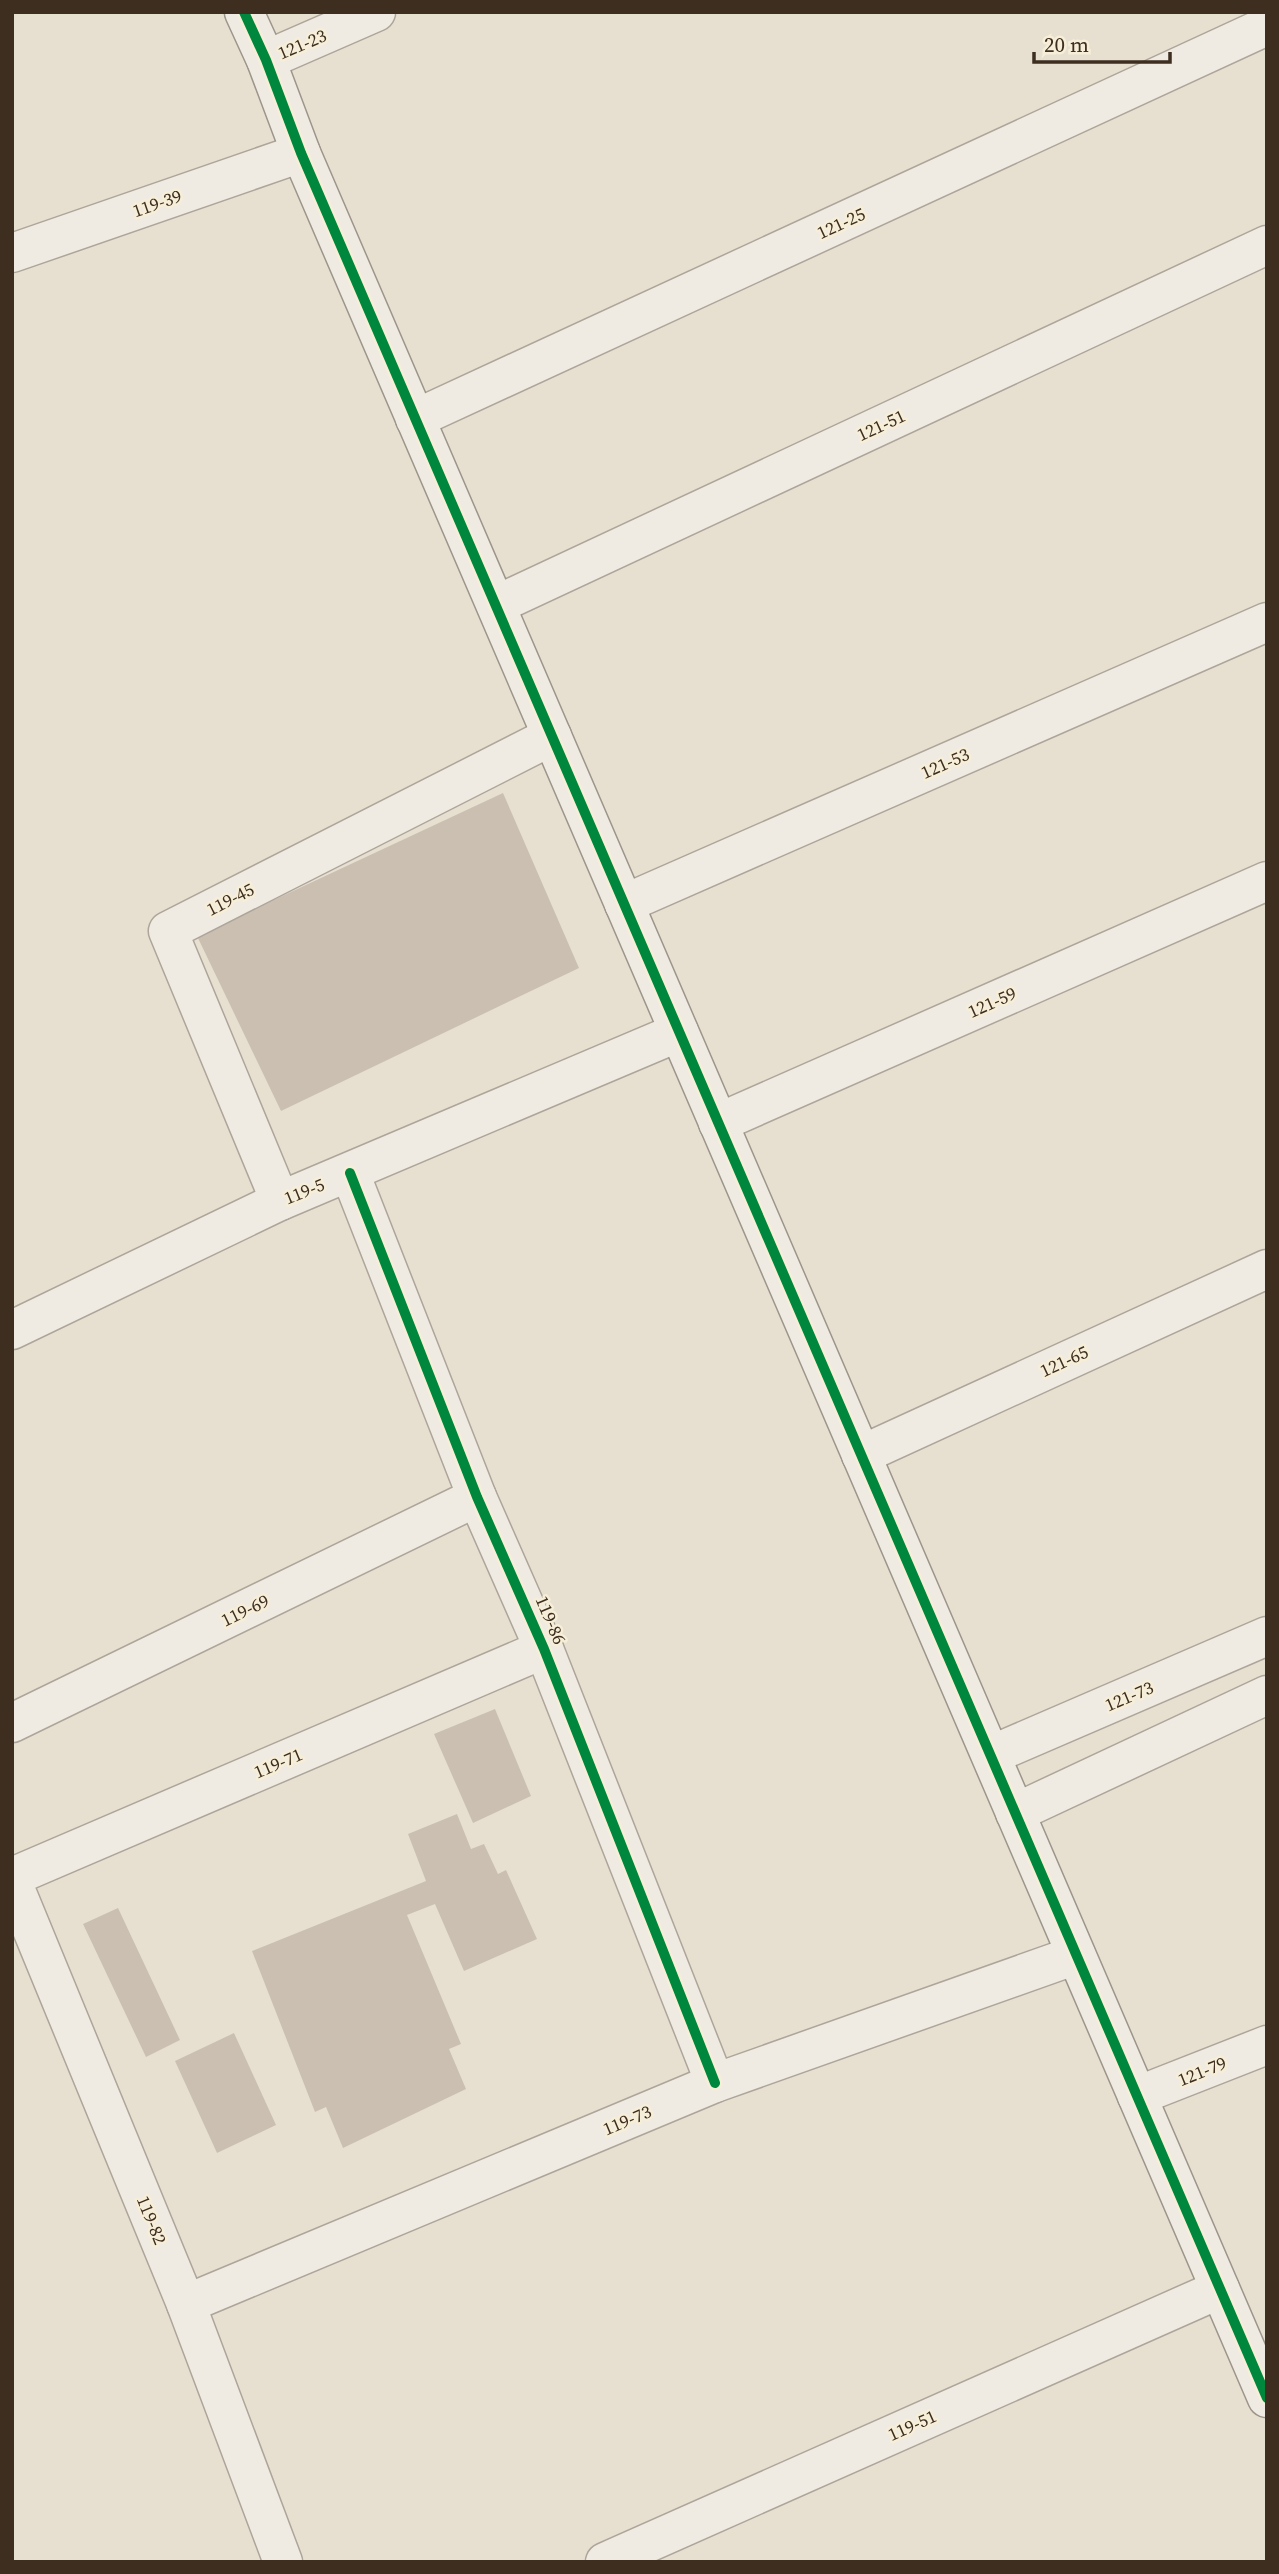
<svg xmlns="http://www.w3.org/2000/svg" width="1279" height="2574" font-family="'Source Serif 4',serif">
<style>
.building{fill:#cbbfb2}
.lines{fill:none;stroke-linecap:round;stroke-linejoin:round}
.street-casing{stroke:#ada599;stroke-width:41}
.secondary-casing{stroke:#9c958a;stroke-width:41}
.street{stroke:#efebe3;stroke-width:38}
.secondary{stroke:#efebe3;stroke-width:38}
.cycleway-casing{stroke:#f7eed8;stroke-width:15}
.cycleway{stroke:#00873e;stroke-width:10}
.labels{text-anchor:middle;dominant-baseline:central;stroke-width:5;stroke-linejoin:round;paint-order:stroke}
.street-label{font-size:18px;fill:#3d2e20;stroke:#f7eed8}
</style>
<rect width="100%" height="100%" fill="#e7e0d1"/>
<g class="building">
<polygon points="503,793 579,968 281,1111 197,936"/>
<polygon points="495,1709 531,1796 473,1823 434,1734"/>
<polygon points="457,1814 471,1849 484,1844 498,1874 506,1870 537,1939 464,1971 435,1904 407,1915 461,2044 449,2049 466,2089 343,2148 326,2107 315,2112 252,1951 426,1881 408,1834"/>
<polygon points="118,1908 180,2040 146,2057 83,1924"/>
<polygon points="234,2033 276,2125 217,2153 175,2061"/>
</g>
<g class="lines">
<defs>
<g id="street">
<polyline points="266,60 376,12"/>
<polyline points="12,253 301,153"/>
<polyline points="415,419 1267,26"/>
<polyline points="496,605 1267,245"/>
<polyline points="624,904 1267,622"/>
<polyline points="718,1123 1267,881"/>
<polyline points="350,1173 477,1497 544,1649 715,2083"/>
<polyline points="280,1201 168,931 552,736"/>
<polyline points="12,1330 280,1201 679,1032"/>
<polyline points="861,1455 1267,1269"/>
<polyline points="12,1723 477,1497"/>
<polyline points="991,1755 1267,1636"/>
<polyline points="1015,1813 1267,1695"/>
<polyline points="12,1877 544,1649"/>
<polyline points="12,1881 186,2304 283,2562"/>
<polyline points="1137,2096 1267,2045"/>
<polyline points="186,2304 715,2083 1076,1955"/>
<polyline points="605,2562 1220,2289"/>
</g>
<polyline id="secondary" points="244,12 266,60 301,153 1267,2398"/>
</defs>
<use href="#street" class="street-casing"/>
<use href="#secondary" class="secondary-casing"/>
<use href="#street" class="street"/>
<use href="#secondary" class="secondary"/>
<defs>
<g id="cycleway">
<polyline points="244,12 266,60 301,153 1267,2398"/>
<polyline points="350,1173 477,1497 544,1649 715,2083"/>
</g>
</defs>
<use href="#cycleway" class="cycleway-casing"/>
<use href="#cycleway" class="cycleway"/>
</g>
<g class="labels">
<g class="street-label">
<text transform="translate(302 44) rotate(-23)">121-23</text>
<text transform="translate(157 203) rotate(-19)">119-39</text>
<text transform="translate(841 223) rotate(-25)">121-25</text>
<text transform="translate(881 425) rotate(-25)">121-51</text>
<text transform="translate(945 763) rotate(-24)">121-53</text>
<text transform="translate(230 899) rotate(-27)">119-45</text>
<text transform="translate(992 1002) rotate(-24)">121-59</text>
<text transform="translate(304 1191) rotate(-22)">119-5</text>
<text transform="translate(1064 1361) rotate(-25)">121-65</text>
<text transform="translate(245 1610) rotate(-26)">119-69</text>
<text transform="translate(551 1620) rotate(67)">119-86</text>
<text transform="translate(1129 1696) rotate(-23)">121-73</text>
<text transform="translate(278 1763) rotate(-23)">119-71</text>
<text transform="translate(1202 2071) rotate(-22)">121-79</text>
<text transform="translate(627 2120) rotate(-23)">119-73</text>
<text transform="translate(152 2220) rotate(68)">119-82</text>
<text transform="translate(912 2425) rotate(-24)">119-51</text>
</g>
</g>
<rect width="1279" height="2574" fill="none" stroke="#3d2e20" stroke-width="28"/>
<path d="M1034 52v10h136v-10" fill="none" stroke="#3d2e20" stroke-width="3.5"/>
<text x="1044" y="52" font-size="21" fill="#3d2e20" stroke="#f7eed8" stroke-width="5" paint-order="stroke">20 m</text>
</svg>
